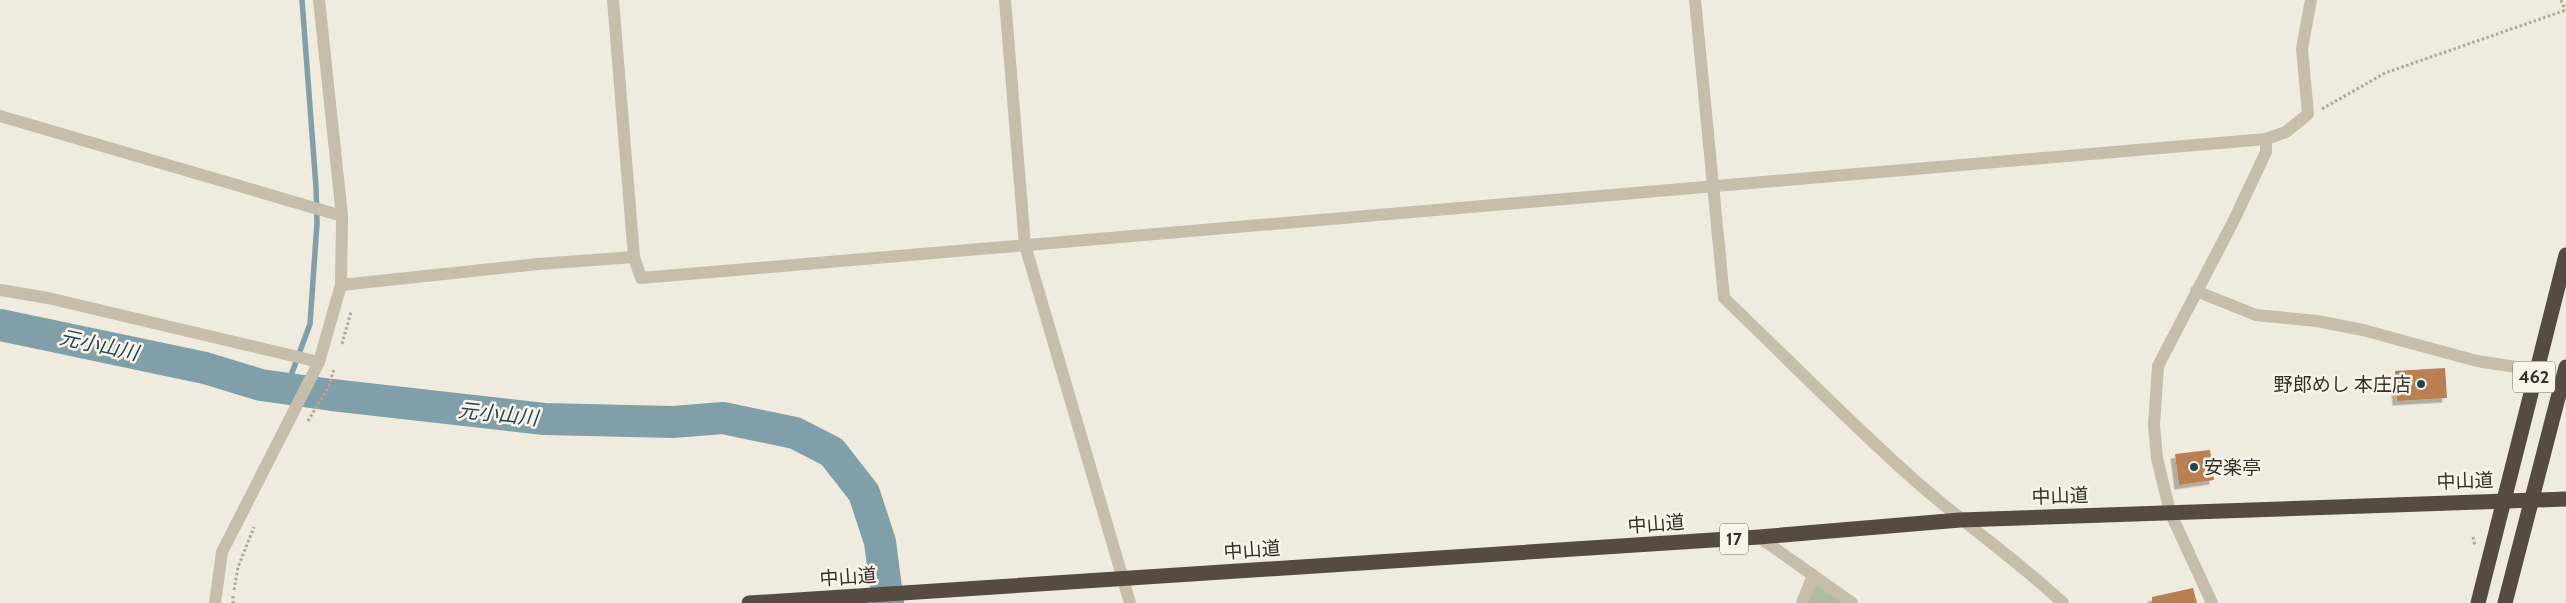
<svg xmlns="http://www.w3.org/2000/svg" width="2566" height="603" font-family="Cabin,'Noto Sans JP',sans-serif">
<style>
.green{fill:#adbd9f}
.lines{fill:none;stroke-linecap:round;stroke-linejoin:round}
.stream{stroke:#809fa9;stroke-width:5.5}
.river{stroke:#809fa9;stroke-width:32}
.building{fill:#b88053;filter:url(#shadow)}
.path{stroke:#b2a795;stroke-width:3;stroke-dasharray:2.5 2.5;stroke-linecap:butt}
.minor{stroke:#c6bdab;stroke-width:12}
.highway{stroke:#554b41;stroke-width:15}
.poi-dot{fill:#234552;stroke:#f8f4ea;stroke-width:2}
.labels{text-anchor:middle;dominant-baseline:central;stroke-width:5;stroke-linejoin:round;paint-order:stroke}
.shield{fill:#f8f4ea;stroke:#706a63;stroke-width:1}
.shield-label{font-size:18px;font-weight:bold;fill:#352f29}
.poi-label{font-size:19px;fill:#352f29;stroke:#f8f4ea;text-anchor:end}
.street-label{font-size:19px;fill:#352f29;stroke:#f8f4ea}
.water-label{font-size:20px;font-style:italic;fill:#234552;stroke:#f8f4ea}
</style>
<defs>
<filter id="shadow"><feDropShadow dx="-4.5" dy="4.5" stdDeviation="0" flood-color="#0004"/></filter>
</defs>
<rect width="100%" height="100%" fill="#efebde"/>
<polygon class="green" points="1814,580 1845,603 1805,603"/>
<g class="lines">
<polyline class="stream" points="286,389 310,324 317,223 316,187 302,0"/>
<polyline class="river" points="0,325 205,368 261,385 332,395 544,419 673,422 723,418 795,433 832,452 864,493 880,542 888,603"/>
</g>
<g class="building">
<polygon points="2445,368 2447,398 2397,401 2395,371"/>
<polygon points="2210,450 2214,480 2179,485 2175,454"/>
<polygon points="2193,588 2197,603 2152,603 2152,597"/>
</g>
<g class="lines">
<g class="path">
<polyline points="2561,0 2565,10"/>
<polyline points="2322,109 2385,73 2566,10"/>
<polyline points="342,344 351,312"/>
<polyline points="308,421 329,386 334,369"/>
<polyline points="2473,537 2475,546"/>
<polyline points="234,590 238,567 254,527"/>
<polyline points="233,596 233,603"/>
</g>
<g class="minor">
<polyline points="613,0 634,257 641,278 2266,139 2286,132 2308,114 2302,48 2311,0"/>
<polyline points="1005,0 1025,245 1130,603"/>
<path d="M1695,0L1724,298C1786,357 1847,420 1911,477C1960,521 2015,558 2063,603"/>
<polyline points="0,116 342,216"/>
<polyline points="341,285 538,264 634,257"/>
<polyline points="0,290 48,298 319,362"/>
<polyline points="2196,291 2256,315 2317,321 2363,330 2477,361 2536,370"/>
<polyline points="1759,537 1852,603"/>
<polyline points="215,603 222,552 319,362 341,285 342,216 319,0"/>
<polyline points="1802,603 1813,575"/>
<polyline points="2212,603 2170,512 2157,458 2154,425 2158,366 2233,222 2266,152 2266,139"/>
</g>
<g class="highway">
<polyline points="749,603 1759,537 1960,520 2566,499"/>
<polyline points="2478,603 2566,255"/>
<polyline points="2505,603 2566,367"/>
</g>
</g>
<g class="poi-dot">
<circle cx="2421" cy="384" r="5"/>
<circle cx="2194" cy="467" r="5"/>
</g>
<g class="labels">
<g class="shield">
<rect x="2513" y="361.5" width="42" height="31" rx="4"/>
<rect x="1720" y="523.5" width="28" height="31" rx="4"/>
</g>
<g class="shield-label">
<text x="2534" y="377">462</text>
<text x="1734" y="539">17</text>
</g>
<g class="poi-label">
<text x="2411" y="384">野郎めし 本庄店</text>
<text x="2204" y="467" text-anchor="start">安楽亭</text>
</g>
<g class="street-label">
<text transform="translate(2465 481) rotate(-2)">中山道</text>
<text transform="translate(2060 496) rotate(-2)">中山道</text>
<text transform="translate(1656 524) rotate(-4)">中山道</text>
<text transform="translate(1252 550) rotate(-4)">中山道</text>
<text transform="translate(848 577) rotate(-4)">中山道</text>
</g>
<g class="water-label">
<text transform="translate(99 345) rotate(12)">元小山川</text>
<text transform="translate(498 414) rotate(6)">元小山川</text>
</g>
</g>
</svg>
